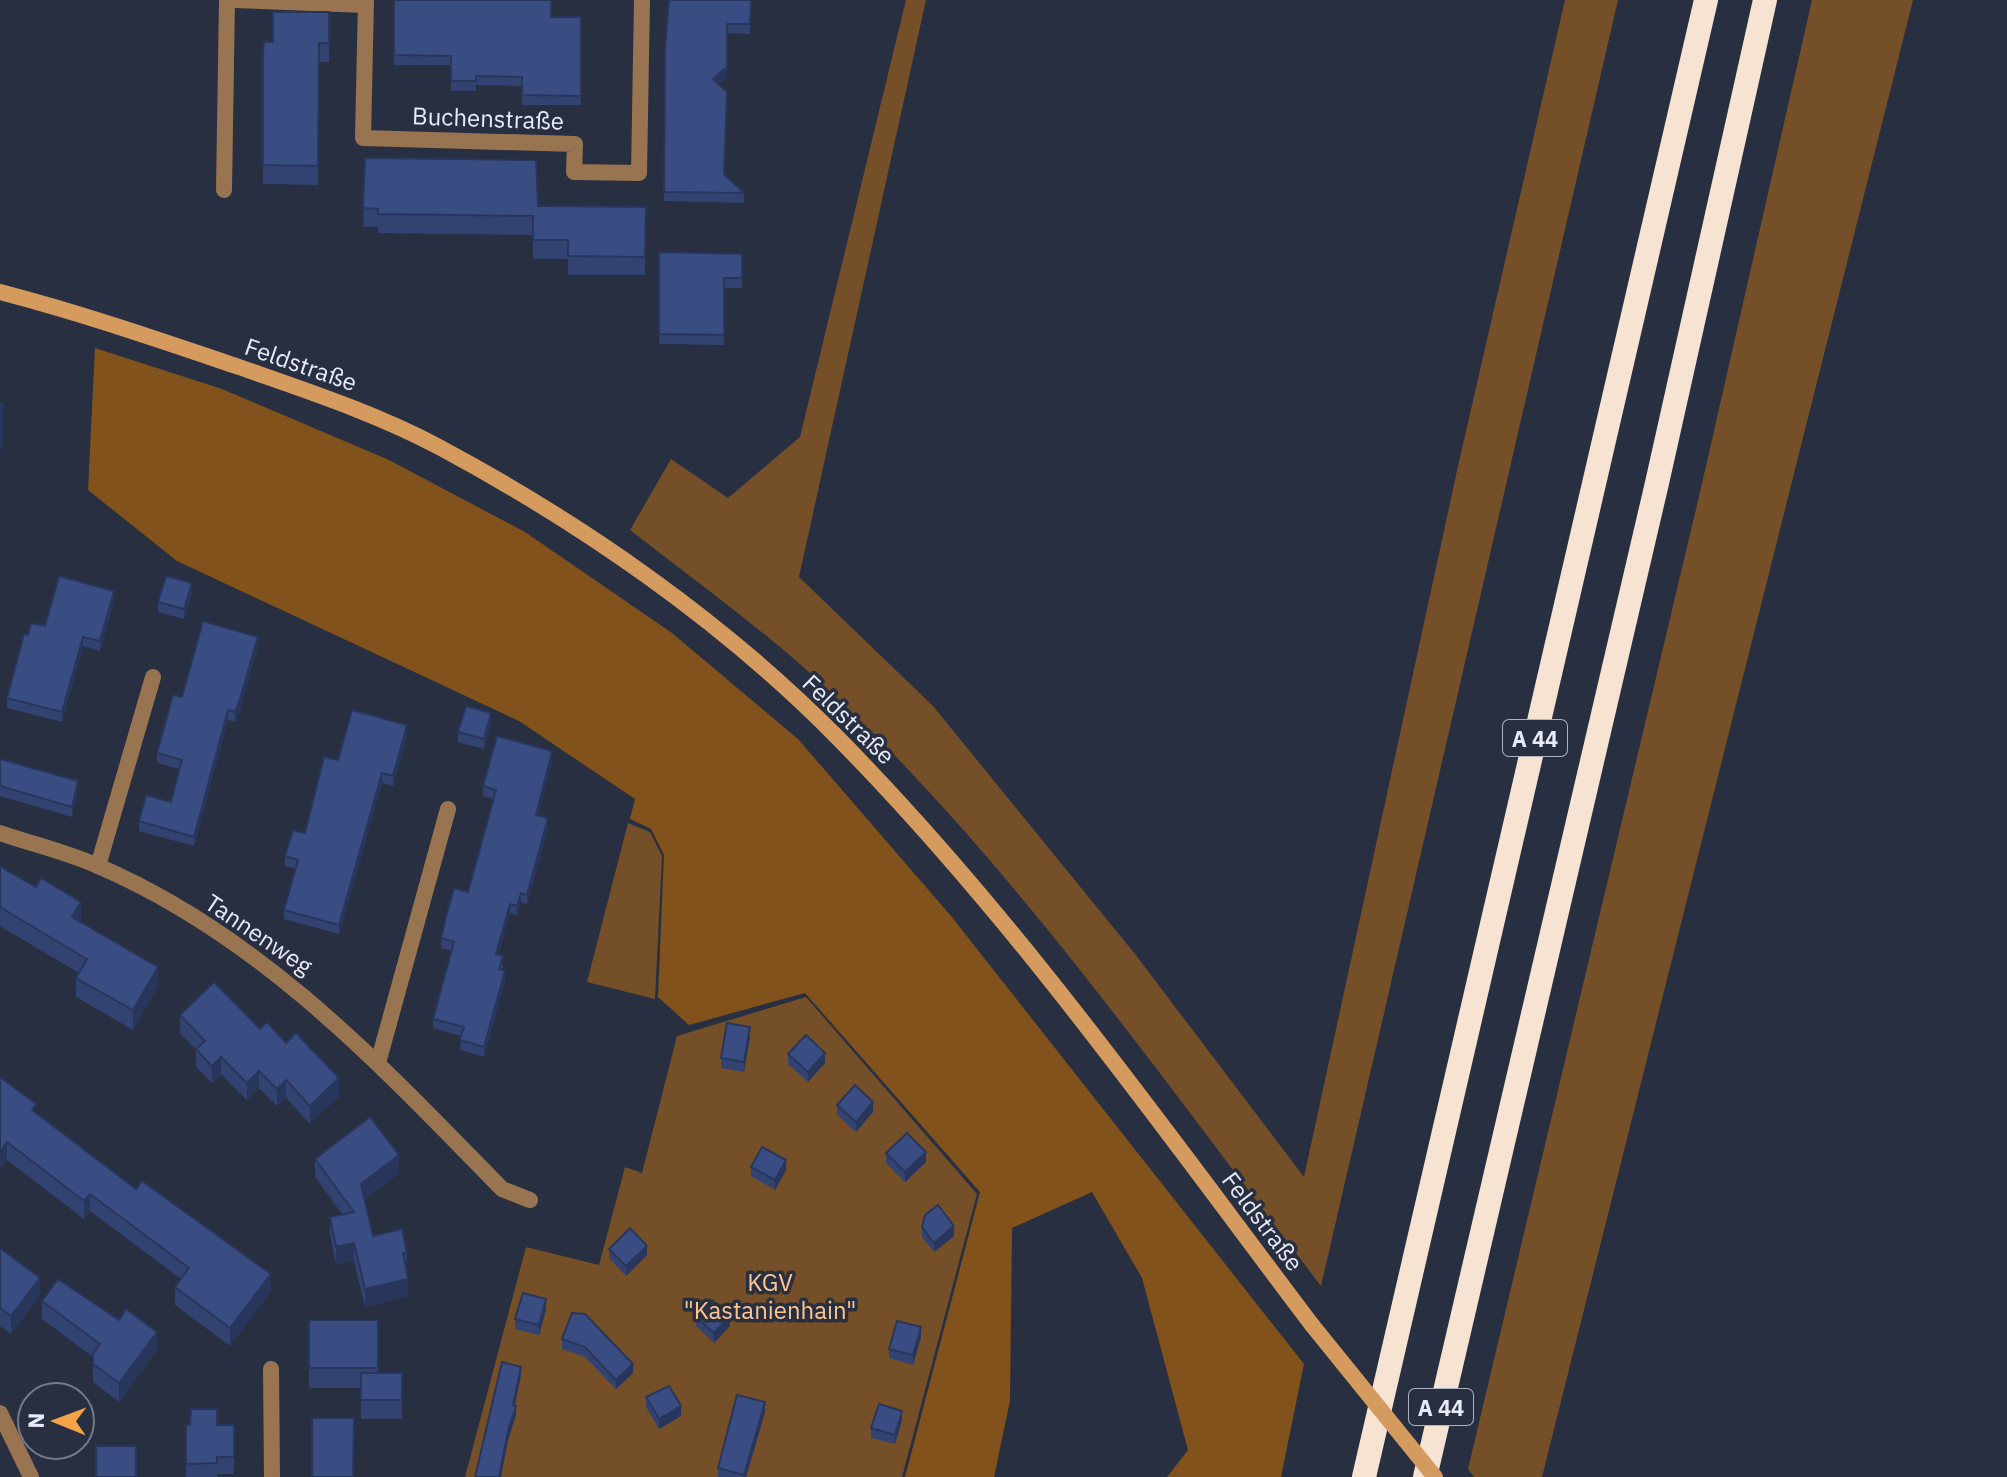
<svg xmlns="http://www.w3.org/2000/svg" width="2007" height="1477" font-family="'IBM Plex Sans',sans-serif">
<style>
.green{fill:#744f28}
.forest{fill:#81521b}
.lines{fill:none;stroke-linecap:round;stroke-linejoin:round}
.pedestrian{stroke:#987450;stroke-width:16}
.minor{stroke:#987450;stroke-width:16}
.secondary{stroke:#d49a5e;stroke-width:16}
.motorway{stroke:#f6e3d2;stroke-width:24}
.secondary-bridge{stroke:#d49a5e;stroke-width:16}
.wall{fill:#324271}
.shaded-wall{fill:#29365c}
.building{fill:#3a4d83;stroke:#29365c;stroke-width:2}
.labels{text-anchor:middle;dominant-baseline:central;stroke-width:7;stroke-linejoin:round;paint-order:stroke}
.shield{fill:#282f40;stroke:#aeb3c0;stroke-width:2}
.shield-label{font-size:22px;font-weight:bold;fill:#e7ebf7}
.street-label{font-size:24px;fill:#e7ebf7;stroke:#282f40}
.park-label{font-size:24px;fill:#ffc58c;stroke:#282f40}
</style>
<rect width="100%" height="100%" fill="#282f40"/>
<g class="green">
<path d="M906,0H926L799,577L933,706L1135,954L1304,1177L1458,466L1565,0H1618L1321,1286C1163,1081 1002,847 810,673C753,622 690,577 630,530L671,459L728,498L800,437Z"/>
<polygon points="1812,0 1913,0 1542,1477 1474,1477 1468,1469 1701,488"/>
<polygon points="628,823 650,832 662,856 655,999 587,982"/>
<polygon points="806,997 977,1194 902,1477 465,1477 526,1247 599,1265 625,1167 642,1173 677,1036"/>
</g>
<polygon class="forest" points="95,348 222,389 389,460 525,532 672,633 798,739 951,916 1304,1364 1281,1477 1167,1477 1188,1450 1142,1278 1092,1192 1012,1228 1010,1401 994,1477 905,1477 980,1192 805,993 689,1025 658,997 664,855 651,829 630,819 635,799 519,721 177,561 88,490"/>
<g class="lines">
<g class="pedestrian">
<polyline points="234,0 365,5"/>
<polyline points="224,190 227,0"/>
</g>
<g class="minor">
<polyline points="366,0 363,138 575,144 574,172 639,173 642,0"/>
<path d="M0,833C32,844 67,852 98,866C261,936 381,1065 502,1189L530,1200"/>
<polyline points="98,866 153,677"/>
<polyline points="378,1063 448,809"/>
<polyline points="271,1369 272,1477"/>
<polyline points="0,1413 31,1477"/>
</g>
<path class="secondary" d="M0,292C81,313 159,340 239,367C307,391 375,413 439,447C581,523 721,620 835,735C1013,915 1160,1124 1312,1325"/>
<g class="motorway">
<polyline points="1364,1477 1706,0"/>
<polyline points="1425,1477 1657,483 1765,0"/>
</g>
<polyline class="secondary-bridge" points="1312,1325 1435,1477"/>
</g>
<g class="wall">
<polygon points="394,0 551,17 581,17 581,105 522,105 522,86 476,85 476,91 451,91 451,65 394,65"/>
<polygon points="751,0 750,34 727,33 727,77 718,84 724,175 744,193 744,203 664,201 665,51"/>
<polygon points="329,12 329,62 319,62 318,185 263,184 263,54 273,42"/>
<polygon points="365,158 538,206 646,207 645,275 568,275 568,259 533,259 533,235 378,233 378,227 363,227"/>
<polygon points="659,252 742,254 742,288 724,288 724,345 659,344"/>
<polygon points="192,593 184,619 158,612 158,602"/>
<polygon points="114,601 100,651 83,646 62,722 7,708 7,698 45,626"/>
<polygon points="258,646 240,709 235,722 228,720 194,846 139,831 139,821 171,802 180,769 157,763 157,753 182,697"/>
<polygon points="491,722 484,749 458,742 458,732"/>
<polygon points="407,735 393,786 382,783 339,934 284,919 284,910 296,869 285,866 285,856 305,833 338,760"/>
<polygon points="0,759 78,791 72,817 0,796"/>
<polygon points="552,761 538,815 548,828 527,904 521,902 517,915 510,913 498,955 503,966 502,970 505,981 484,1057 460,1050 461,1036 433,1028 433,1019 452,951 441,948 441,938 468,892 494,799 483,796 483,786"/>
<polygon points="0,866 81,921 80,922 158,986 133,1030 76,997 76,978 79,973 0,926"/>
<polygon points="180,1015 260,1029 286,1043 339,1096 310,1124 286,1098 277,1106 259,1088 247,1100 221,1074 212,1083 196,1067 196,1049 180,1033"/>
<polygon points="750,1037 744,1072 721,1068 721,1058"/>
<polygon points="788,1054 825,1063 808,1082 788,1064"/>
<polygon points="0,1077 36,1113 271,1291 230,1346 175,1305 175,1287 181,1279 90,1211 84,1219 7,1160 0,1169"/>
<polygon points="837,1105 873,1112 856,1132 837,1115"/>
<polygon points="886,1153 926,1162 905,1182 886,1163"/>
<polygon points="315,1159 399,1173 365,1199 373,1236 407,1253 406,1270 408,1296 365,1307 354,1261 336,1264 330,1235 330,1217 343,1215 315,1177"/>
<polygon points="751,1167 786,1170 775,1190 751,1176"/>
<polygon points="922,1227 954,1236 934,1252 922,1237"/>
<polygon points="0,1248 40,1295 11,1334 0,1326"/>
<polygon points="609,1249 647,1255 626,1276 609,1258"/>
<polygon points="42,1301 157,1350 119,1402 93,1382 93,1357 42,1319"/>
<polygon points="546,1309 539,1335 515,1329 515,1319"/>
<polygon points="585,1314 633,1373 616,1389 585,1357 562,1349 562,1339"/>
<polygon points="696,1317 730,1326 714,1343 696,1326"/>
<polygon points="309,1320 378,1320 378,1373 402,1373 402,1419 361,1419 361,1388 309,1388"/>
<polygon points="921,1337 913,1365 889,1358 889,1349"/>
<polygon points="85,1396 86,1433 80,1433 80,1397"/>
<polygon points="646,1397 681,1416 659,1429 646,1407"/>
<polygon points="765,1412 746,1477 718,1477 718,1468"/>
<polygon points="902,1420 895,1444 871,1438 871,1428"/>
<polygon points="186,1425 234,1425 234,1474 217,1474 217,1477 186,1477"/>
</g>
<g class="shaded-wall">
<polygon points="727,67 727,77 713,89 713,79"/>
<polygon points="3,404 3,441 0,453 0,416"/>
<polygon points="192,583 192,593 184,619 184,609"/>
<polygon points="114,591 114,601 100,651 100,641"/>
<polygon points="83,637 83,646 62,722 62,712"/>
<polygon points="258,637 258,646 240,709 235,722 235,712"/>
<polygon points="228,710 228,720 194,846 194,837"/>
<polygon points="491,713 491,722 484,749 484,739"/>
<polygon points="407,725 407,735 393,786 393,776"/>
<polygon points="552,751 552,761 536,824 536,815"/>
<polygon points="382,773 382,783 339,934 339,925"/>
<polygon points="78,781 78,791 72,817 72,807"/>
<polygon points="548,818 548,828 527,904 527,895"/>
<polygon points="521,893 521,902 517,915 517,906"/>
<polygon points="81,902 81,921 72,936 72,917"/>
<polygon points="510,904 510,913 496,964 496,954"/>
<polygon points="158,967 158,986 133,1030 133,1010"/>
<polygon points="505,971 505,981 484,1057 484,1047"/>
<polygon points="750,1027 750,1037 744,1072 744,1062"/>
<polygon points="825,1053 825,1063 808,1082 808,1072"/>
<polygon points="221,1057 221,1074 212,1083 212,1066"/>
<polygon points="259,1071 259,1088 247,1100 247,1083"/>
<polygon points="339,1078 339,1096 310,1124 310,1106"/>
<polygon points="286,1080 286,1098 277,1106 277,1089"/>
<polygon points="873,1102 873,1112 856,1132 856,1122"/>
<polygon points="7,1142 7,1160 0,1169 0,1152"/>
<polygon points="926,1152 926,1162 905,1182 905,1172"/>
<polygon points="399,1155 399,1173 361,1202 361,1184"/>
<polygon points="786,1160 786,1170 775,1190 775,1180"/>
<polygon points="90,1194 90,1211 84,1219 84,1201"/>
<polygon points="954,1226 954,1236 934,1252 934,1243"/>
<polygon points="354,1243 354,1261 336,1264 336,1247"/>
<polygon points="647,1246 647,1255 626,1276 626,1266"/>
<polygon points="271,1274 271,1291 230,1346 230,1328"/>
<polygon points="40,1278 40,1295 11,1334 11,1316"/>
<polygon points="408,1279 408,1296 365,1307 365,1289"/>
<polygon points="546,1299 546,1309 539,1335 539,1325"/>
<polygon points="730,1316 730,1326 714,1343 714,1333"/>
<polygon points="921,1327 921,1337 913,1365 913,1355"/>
<polygon points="157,1332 157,1350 119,1402 119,1383"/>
<polygon points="633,1364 633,1373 616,1389 616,1380"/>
<polygon points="521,1367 521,1376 513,1414 513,1405"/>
<polygon points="765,1402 765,1412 746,1477 744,1477"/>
<polygon points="516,1406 516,1415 508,1441 501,1477 499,1477 508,1431"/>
<polygon points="681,1406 681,1416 659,1429 659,1419"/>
<polygon points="902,1411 902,1420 895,1444 895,1435"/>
</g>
<g class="building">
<polygon points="394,0 551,0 551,17 581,17 581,96 522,95 522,77 476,76 476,81 451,81 451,56 394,55"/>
<polygon points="669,0 751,0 750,24 727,24 727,67 713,79 727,92 724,174 744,193 664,192 665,51"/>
<polygon points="273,12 329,12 329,43 319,43 318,166 263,165 263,54 264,42 273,42"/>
<polygon points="365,158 536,160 538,206 646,207 645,257 568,256 568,240 533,240 533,216 378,214 378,209 363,208"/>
<polygon points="659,252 742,254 742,278 724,278 724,335 659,334"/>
<polygon points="0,403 3,404 0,416"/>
<polygon points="59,576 114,591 100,641 83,637 62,712 7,698 24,634 28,635 31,623 45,626"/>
<polygon points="166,576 192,583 184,609 158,602"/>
<polygon points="203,621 258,637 240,699 235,712 228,710 194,837 139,821 146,795 171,802 182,760 157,753 173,695 182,697"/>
<polygon points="466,706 491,713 484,739 458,732"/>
<polygon points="352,710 407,725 393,776 382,773 339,925 284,910 298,860 285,856 293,830 305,833 324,757 338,760"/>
<polygon points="497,736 552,751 536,815 548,818 527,895 521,893 517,906 510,904 496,954 503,956 499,969 505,971 484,1047 460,1040 464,1027 433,1019 454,942 441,938 447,913 454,888 468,892 496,790 483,786"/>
<polygon points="0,759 78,781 72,807 0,786"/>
<polygon points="0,866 36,887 41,878 81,902 72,917 158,967 133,1010 76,978 87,959 0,907"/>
<polygon points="214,982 260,1029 267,1022 286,1043 296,1033 339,1078 310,1106 286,1080 277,1089 259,1071 247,1083 221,1057 212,1066 196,1049 205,1041 180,1015"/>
<polygon points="727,1023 750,1027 744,1062 721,1058"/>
<polygon points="806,1035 825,1053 808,1072 788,1054"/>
<polygon points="0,1077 36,1104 32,1110 136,1189 142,1181 271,1274 230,1328 175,1287 189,1268 90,1194 84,1201 7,1142 0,1152"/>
<polygon points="855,1085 873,1102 856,1122 837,1105"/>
<polygon points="370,1117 399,1155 361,1184 373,1236 402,1229 407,1253 403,1253 408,1279 365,1289 354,1243 336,1247 330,1217 354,1212 315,1159"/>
<polygon points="907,1133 926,1152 905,1172 886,1153"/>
<polygon points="762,1147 786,1160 775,1180 751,1167"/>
<polygon points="938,1205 954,1226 934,1243 922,1227 925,1215"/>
<polygon points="630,1228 647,1246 626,1266 609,1249"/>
<polygon points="0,1248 40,1278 11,1316 0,1308"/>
<polygon points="58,1279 119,1320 126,1309 157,1332 119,1383 93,1364 93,1354 100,1344 42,1301"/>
<polygon points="523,1293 546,1299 539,1325 515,1319"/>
<polygon points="712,1300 730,1316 714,1333 696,1317"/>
<polygon points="572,1313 585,1314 633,1364 616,1380 585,1347 562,1339"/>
<rect x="309" y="1320" width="69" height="48"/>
<polygon points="897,1321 921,1327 913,1355 889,1349"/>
<polygon points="502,1362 521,1367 513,1405 516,1406 508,1431 499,1477 475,1477"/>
<rect x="361" y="1373" width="41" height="27"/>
<polygon points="669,1386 681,1406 659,1419 646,1397"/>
<polygon points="737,1395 765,1402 744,1475 718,1468"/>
<polygon points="85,1396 86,1423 80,1424 80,1397 63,1397"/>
<polygon points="879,1404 902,1411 895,1435 871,1428"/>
<polygon points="191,1409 217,1409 217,1425 234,1425 234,1457 217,1457 217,1463 186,1464 186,1425 190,1425"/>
<polygon points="312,1418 354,1418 353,1477 312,1477"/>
<rect x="96" y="1446" width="40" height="31"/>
</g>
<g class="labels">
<g class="shield">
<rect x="1503" y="720" width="64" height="36" rx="6"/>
<rect x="1409" y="1389" width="64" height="36" rx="6"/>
</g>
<g class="shield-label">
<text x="1535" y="738">A 44</text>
<text x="1441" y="1407">A 44</text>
</g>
<g class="street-label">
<text transform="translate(488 118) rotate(2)">Buchenstraße</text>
<text transform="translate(301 364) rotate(19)">Feldstraße</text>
<text transform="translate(849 719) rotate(44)">Feldstraße</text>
<text transform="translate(259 934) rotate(34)">Tannenweg</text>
<text transform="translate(1263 1221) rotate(53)">Feldstraße</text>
</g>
<g class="park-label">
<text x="770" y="1282">KGV<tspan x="770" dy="28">"Kastanienhain"</tspan></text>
</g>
</g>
<g transform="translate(56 1421) rotate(271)"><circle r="38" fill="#282f40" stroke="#747a89" stroke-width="2"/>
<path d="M0-6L14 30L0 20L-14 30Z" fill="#f5a346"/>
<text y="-12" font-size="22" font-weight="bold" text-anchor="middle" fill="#e7ebf7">N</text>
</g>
</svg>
